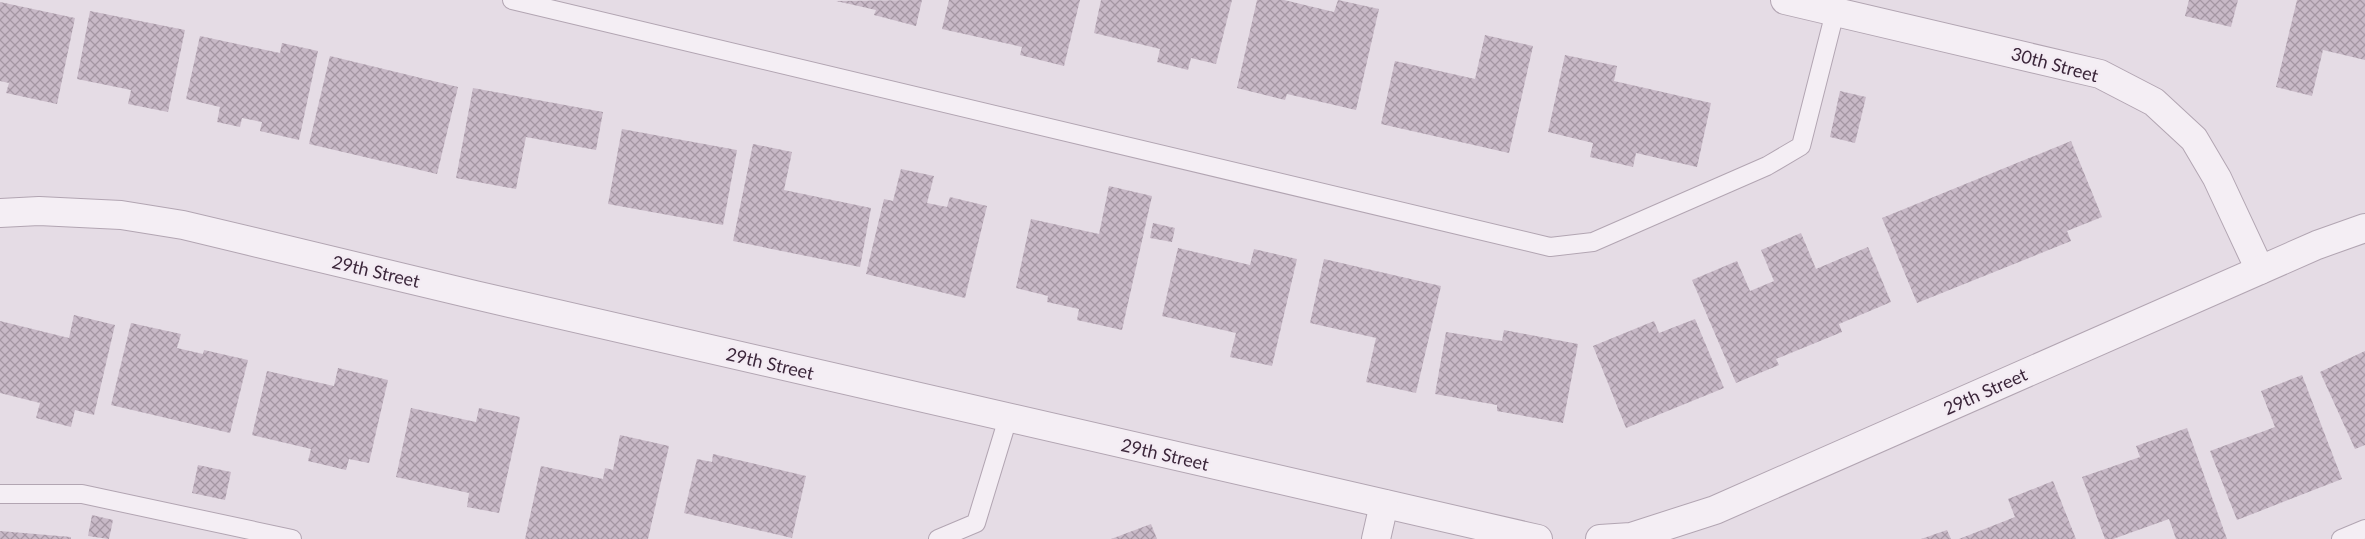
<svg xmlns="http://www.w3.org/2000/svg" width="2365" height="539" font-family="Lato,sans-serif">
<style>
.building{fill:url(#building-cross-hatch)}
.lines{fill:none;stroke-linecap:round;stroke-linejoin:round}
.lane-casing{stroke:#b2a5b2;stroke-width:20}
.street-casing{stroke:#b2a5b2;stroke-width:30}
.lane{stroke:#f4eef4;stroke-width:18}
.street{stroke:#f4eef4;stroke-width:28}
.labels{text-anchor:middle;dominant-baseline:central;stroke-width:4.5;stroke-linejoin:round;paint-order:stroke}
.street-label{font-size:18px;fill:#3b263a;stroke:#f3ebf3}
</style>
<defs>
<pattern id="building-cross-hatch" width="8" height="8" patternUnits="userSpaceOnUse" patternTransform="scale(1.25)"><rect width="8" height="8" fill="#c8b9c7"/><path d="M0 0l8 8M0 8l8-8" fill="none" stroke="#a496a3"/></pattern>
</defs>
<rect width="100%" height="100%" fill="#e5dce5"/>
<g class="building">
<polygon points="922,0 916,26 874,15 876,10 836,1"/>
<polygon points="949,0 1080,0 1064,66 1020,55 1022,47 942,29"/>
<polygon points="1101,0 1232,0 1216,64 1191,58 1188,70 1157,62 1160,49 1094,33"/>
<polygon points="1257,0 1284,0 1334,12 1338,0 1379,9 1356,110 1287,94 1285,100 1237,88"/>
<polygon points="2189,0 2238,0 2231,27 2185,16"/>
<polygon points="2297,0 2365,0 2365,60 2323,50 2312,96 2276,87"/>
<polygon points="0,2 75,18 57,104 6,93 9,83 0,81"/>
<polygon points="90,11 185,30 168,112 128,104 131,90 77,79"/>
<polygon points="1485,35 1533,46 1509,153 1381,124 1395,61 1475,79"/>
<polygon points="200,36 280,53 282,43 318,51 299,140 260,131 262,122 242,118 240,127 217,122 220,107 186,99"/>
<polygon points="1565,55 1617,66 1614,81 1711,103 1697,167 1636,153 1633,167 1590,157 1593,143 1548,132"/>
<polygon points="330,56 458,87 437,174 309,144"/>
<polygon points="473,88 603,112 596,150 526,137 516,189 456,178"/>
<polygon points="1840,91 1866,97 1855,143 1830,137"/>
<polygon points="622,129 737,150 723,225 608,204"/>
<polygon points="2071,141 2102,217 2067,231 2071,241 1917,303 1882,218"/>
<polygon points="753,144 792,152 784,190 871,208 860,267 733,241"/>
<polygon points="901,169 934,176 927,203 947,207 950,197 987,206 965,298 866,274 884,199 893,201"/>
<polygon points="1109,186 1152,196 1122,330 1077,320 1079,309 1047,302 1048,296 1016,288 1031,219 1099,234"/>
<polygon points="1153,223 1175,228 1172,242 1150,238"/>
<polygon points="1801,233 1816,269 1868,247 1891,302 1839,324 1842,332 1776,359 1779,365 1736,383 1692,280 1737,261 1750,291 1774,281 1761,250"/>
<polygon points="1178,248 1250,265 1254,249 1297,259 1272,366 1230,357 1236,333 1162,316"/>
<polygon points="1324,259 1441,286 1416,393 1366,382 1376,338 1310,323"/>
<polygon points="74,315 115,325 94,415 75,410 71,427 36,418 40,403 0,393 0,321 69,338"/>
<polygon points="1695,319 1724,388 1626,428 1593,346 1654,321 1659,333"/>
<polygon points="131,323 181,334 177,348 203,354 204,350 248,360 230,433 111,405"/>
<polygon points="1504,330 1578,344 1563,423 1497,411 1497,405 1435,394 1446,332 1502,341"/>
<polygon points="2365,351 2365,445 2355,449 2320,372"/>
<polygon points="338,368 388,380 369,463 349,459 346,470 308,461 311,449 252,435 267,371 334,386"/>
<polygon points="2302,375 2342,479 2237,520 2210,451 2275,427 2261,391"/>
<polygon points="411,408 476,422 479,408 520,417 499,513 467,507 469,493 396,477"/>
<polygon points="2187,428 2227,539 2176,539 2169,519 2113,539 2105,539 2082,477 2140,457 2136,446"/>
<polygon points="620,435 669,446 648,539 525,539 541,466 603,479 605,468 613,470"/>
<polygon points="713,454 806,476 792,538 684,513 697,459 712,462"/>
<polygon points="198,465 231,472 225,500 192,493"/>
<polygon points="2053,481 2076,539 1959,539 2015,517 2008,499"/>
<polygon points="92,515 113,520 109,539 88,536"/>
<polygon points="1151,524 1157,539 1111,539"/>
<polygon points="1947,530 1951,539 1921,539"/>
<polygon points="0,531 71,537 71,539 0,539"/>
</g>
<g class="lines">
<defs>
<g id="lane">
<polyline points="512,0 1550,247 1593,242 1767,166 1801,146 1835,12"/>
<polyline points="0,494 82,494 292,539"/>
<polyline points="938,539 976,523 1008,418"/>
<polyline points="2341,539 2365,529"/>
</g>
<g id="street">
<polyline points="1785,0 2100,74 2154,102 2194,139 2217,178 2260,270"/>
<polyline points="0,213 39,211 121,215 183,225 475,295 1538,539"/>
<polyline points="1376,539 1384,504"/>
<polyline points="1600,539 1631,537 1715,510 2317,245 2365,228"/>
</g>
</defs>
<use href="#lane" class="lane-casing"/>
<use href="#street" class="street-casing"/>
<use href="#lane" class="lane"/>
<use href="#street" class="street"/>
</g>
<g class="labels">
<g class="street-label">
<text transform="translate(2055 64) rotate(15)">30th Street</text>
<text transform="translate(376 271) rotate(13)">29th Street</text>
<text transform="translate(770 363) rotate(13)">29th Street</text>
<text transform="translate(1985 391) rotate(-24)">29th Street</text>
<text transform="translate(1165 454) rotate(13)">29th Street</text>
</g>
</g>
</svg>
